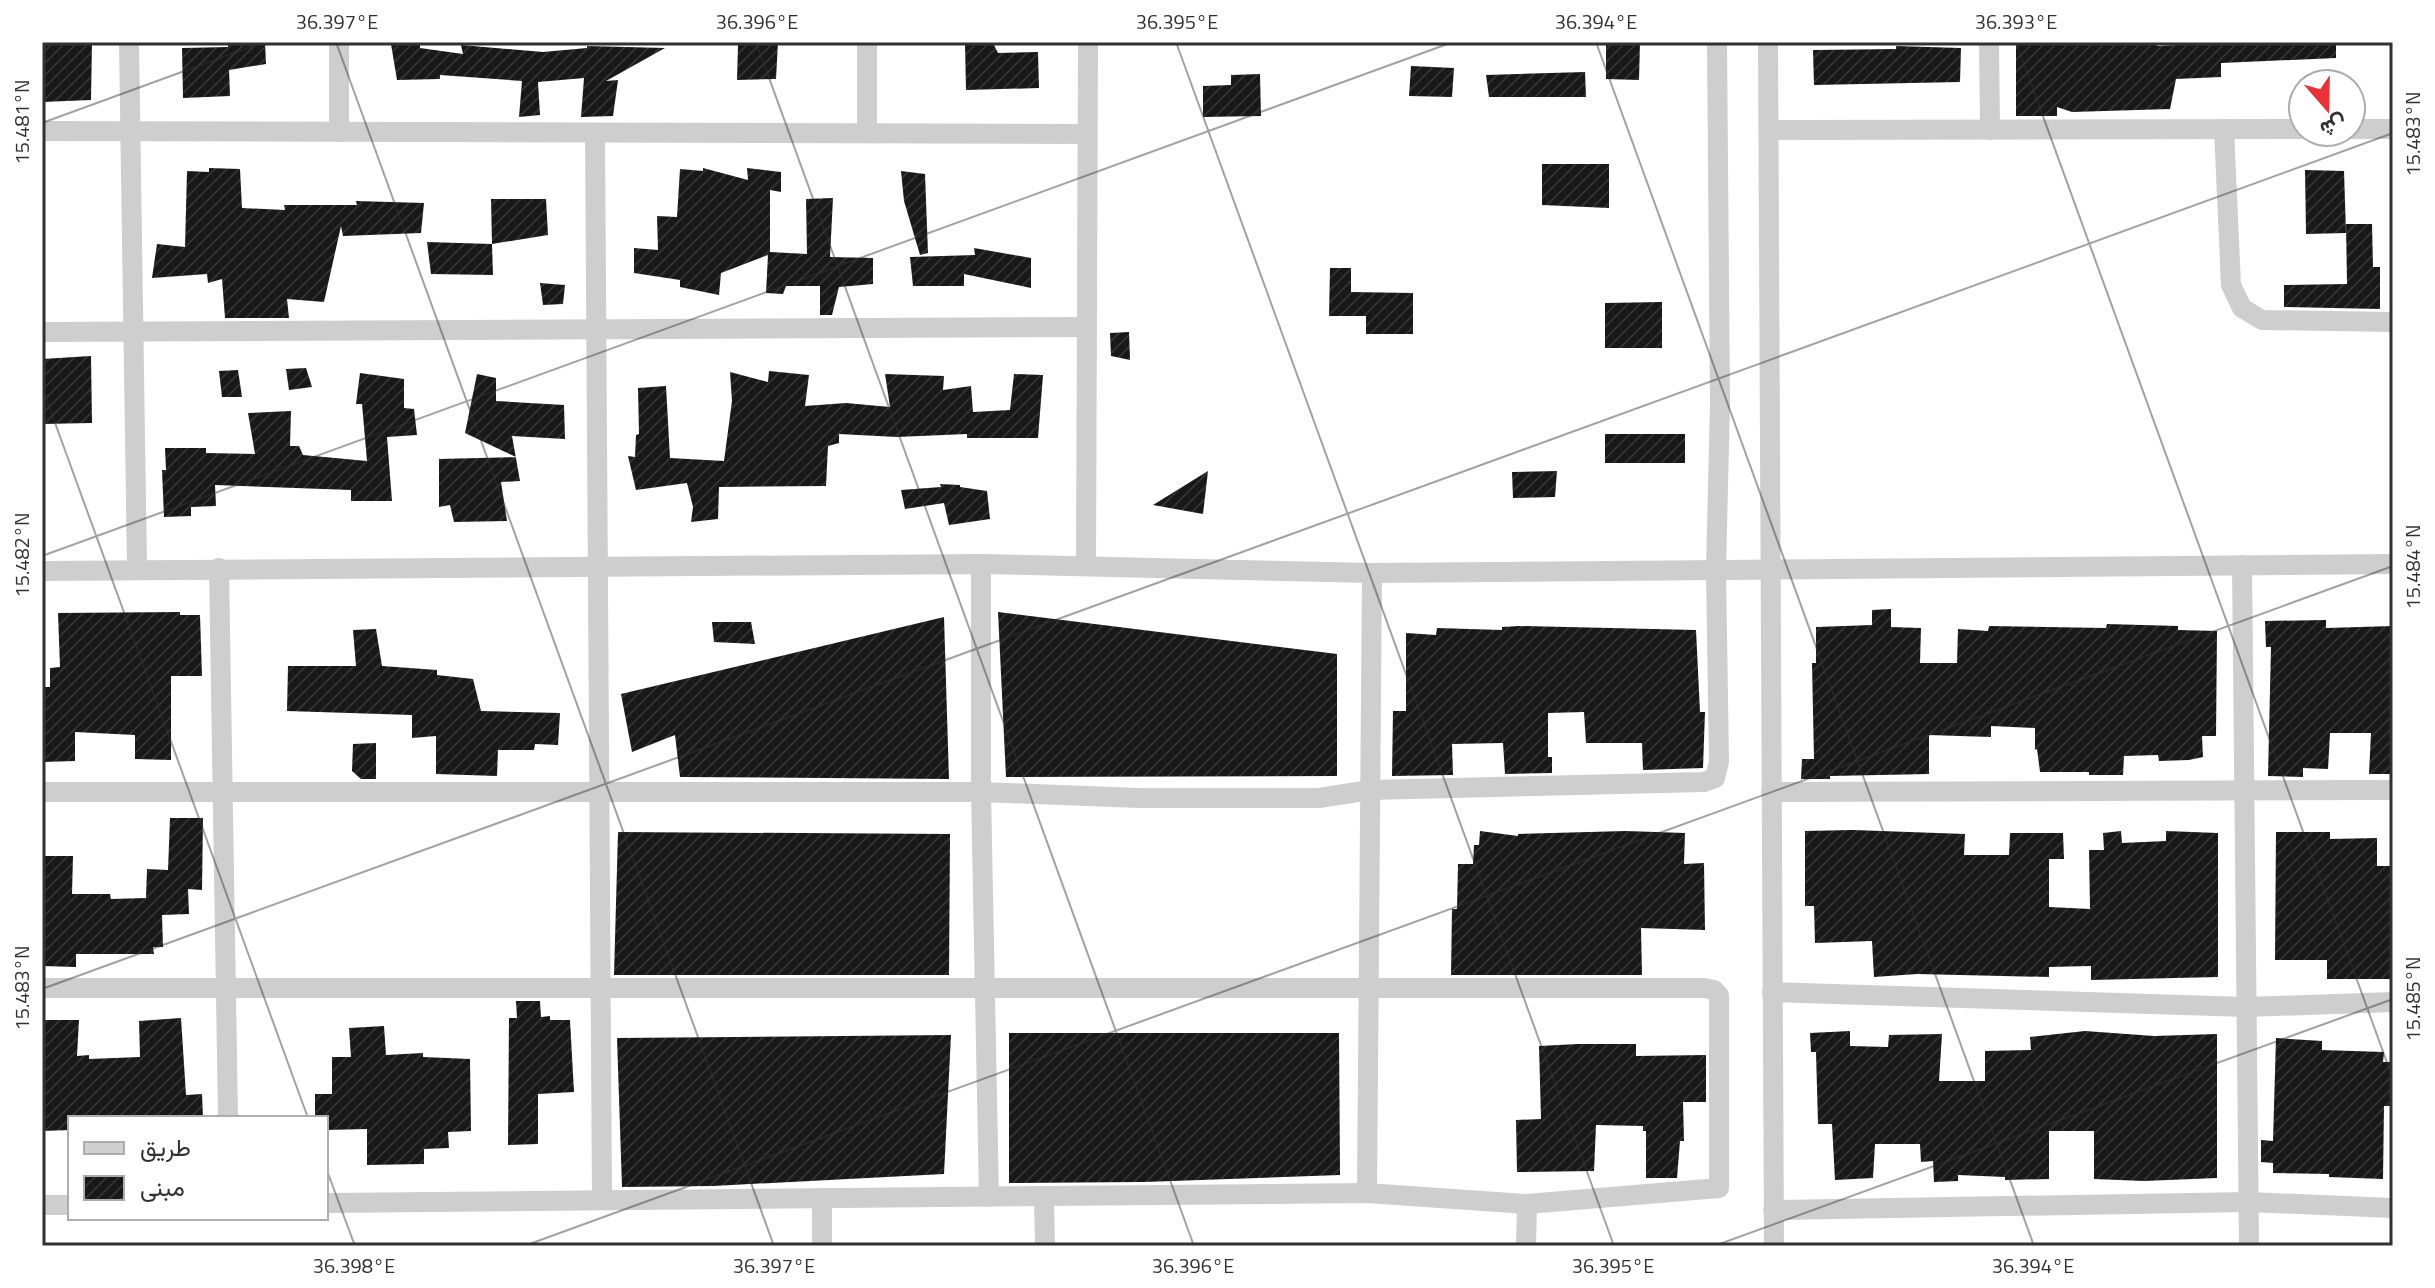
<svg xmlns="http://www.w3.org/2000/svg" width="2435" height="1288" font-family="'Titillium Web',Vazirmatn,sans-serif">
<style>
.building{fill:url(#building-hatch)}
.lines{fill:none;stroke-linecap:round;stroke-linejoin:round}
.minor{stroke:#cecece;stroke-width:20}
.ticks{fill:none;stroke:#313131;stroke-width:2;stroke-opacity:0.45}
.neatline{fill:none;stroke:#313131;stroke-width:3}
.ticks-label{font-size:20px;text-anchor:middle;fill:#313131}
</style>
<defs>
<pattern id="building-hatch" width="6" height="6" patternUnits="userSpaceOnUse" patternTransform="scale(2)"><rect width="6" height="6" fill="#181818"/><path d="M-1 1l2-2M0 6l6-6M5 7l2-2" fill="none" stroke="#313131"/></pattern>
</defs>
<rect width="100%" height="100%" fill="#fff"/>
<g class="building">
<polygon points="42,42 92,42 91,100 42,102"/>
<polygon points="228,42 265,42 266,64 229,70 230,96 183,98 182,48 228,47"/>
<polygon points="420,42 420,48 463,54 461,45 543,52 587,48 587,46 665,48 606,81 618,80 613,116 581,117 584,78 538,82 540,115 519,117 522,81 440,75 440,79 397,80 391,44"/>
<polygon points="778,42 776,79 737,80 738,45"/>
<polygon points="1606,42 1640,42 1639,80 1606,79"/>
<polygon points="2016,42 2157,42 2157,46 2236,42 2336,42 2336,58 2221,63 2221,77 2176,79 2170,109 2072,112 2057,107 2057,116 2016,116"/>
<polygon points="993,43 998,53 1038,52 1039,88 966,90 965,44"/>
<polygon points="1896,46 1961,48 1960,82 1814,85 1813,50 1896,49"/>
<polygon points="1411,66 1454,68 1452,97 1409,96"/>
<polygon points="1585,72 1586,97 1489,97 1486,75"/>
<polygon points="1260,74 1261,116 1203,117 1203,86 1231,85 1231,75"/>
<polygon points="1542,164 1609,164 1609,208 1542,205"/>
<polygon points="209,168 240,169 242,208 285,210 284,205 357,205 356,201 424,203 421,233 343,236 341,226 324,302 287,299 289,318 225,318 222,279 208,283 207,274 152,278 157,244 185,247 187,171 209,172"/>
<polygon points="703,168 748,180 747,168 781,172 781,192 770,190 770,252 807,254 806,199 833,198 830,257 873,258 873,284 839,287 832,315 820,315 820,286 786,286 783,294 766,293 768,255 721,273 719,295 680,287 680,280 634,273 634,248 658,250 657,216 677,217 680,169 703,171"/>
<polygon points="2305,170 2344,171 2346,233 2306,234"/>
<polygon points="901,171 925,174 928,253 920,255 904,201"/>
<polygon points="491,199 546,199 548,235 492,244"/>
<polygon points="2346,224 2372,224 2373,267 2380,267 2380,309 2284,307 2284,285 2347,284"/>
<polygon points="427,242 492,244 493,275 431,274"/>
<polygon points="974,248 1031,258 1031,288 964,274 964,286 913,286 910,257 975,255"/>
<polygon points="1330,268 1351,268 1351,292 1413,293 1413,334 1366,334 1366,316 1329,316"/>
<polygon points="540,283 565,285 563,304 543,305"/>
<polygon points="1662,302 1662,348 1605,348 1605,303"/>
<polygon points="1129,332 1130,360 1111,356 1110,333"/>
<polygon points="91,356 92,423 42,424 42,359"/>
<polygon points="306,368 312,387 289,390 286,369"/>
<polygon points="238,370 242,397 222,397 219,371"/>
<polygon points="769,371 809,375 805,406 846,403 890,407 885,374 944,376 943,390 971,386 973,412 1010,410 1014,374 1043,375 1038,438 967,438 967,434 897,437 839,434 839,443 828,446 826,486 719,487 718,519 691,522 693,507 687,483 636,490 628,456 635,457 636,435 639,434 638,388 666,386 670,458 724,461 732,401 730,372 768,382"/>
<polygon points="360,373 404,379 404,408 414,409 417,435 387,437 392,501 351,501 351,490 215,485 216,506 191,507 191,516 164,517 162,470 166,470 165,448 206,448 206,453 255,454 248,413 291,411 290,446 299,446 303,455 367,461 362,404 356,404"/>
<polygon points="477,374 496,378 496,401 564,405 565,439 512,436 520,481 501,482 507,521 454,522 450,505 439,507 439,459 516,457 465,433"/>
<rect x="1605" y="434" width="80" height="29"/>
<polygon points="1208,471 1203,514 1153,505"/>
<polygon points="1557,471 1555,497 1513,498 1512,472"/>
<polygon points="940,484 960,485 960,487 987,491 990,519 949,525 944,503 905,509 901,490 941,487"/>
<polygon points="1891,609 1891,627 1921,628 1920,663 1957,663 1958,629 1988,631 1989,626 2106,628 2107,624 2178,626 2178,630 2217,631 2216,736 2202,736 2203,757 2189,760 2159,761 2158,755 2124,756 2123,775 2089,775 2089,772 2040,772 2037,749 2035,750 2035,728 1991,726 1991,737 1929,735 1929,774 1830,776 1830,779 1801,779 1802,759 1814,759 1812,663 1816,663 1816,627 1872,625 1872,610"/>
<polygon points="180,612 180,615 200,615 202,676 171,676 171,760 135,759 135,735 75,732 75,761 42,762 42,687 50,687 50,668 60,667 58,613"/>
<polygon points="998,612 1337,654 1337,776 1006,777"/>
<polygon points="944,617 949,779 680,777 675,735 632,752 621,694"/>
<polygon points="2326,620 2326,628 2393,626 2393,774 2369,774 2371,733 2330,733 2328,769 2303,768 2303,777 2268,776 2271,647 2266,647 2265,621"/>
<polygon points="712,622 751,622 755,644 714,642"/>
<polygon points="1519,626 1696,630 1700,712 1705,712 1703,768 1643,770 1642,743 1586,743 1584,712 1548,713 1548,757 1552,757 1552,773 1505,774 1503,743 1452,744 1453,775 1392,776 1393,711 1406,711 1406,633 1436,635 1437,628 1502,630 1502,627"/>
<polygon points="376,629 382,666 437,670 437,675 473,679 481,711 560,713 558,745 535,744 534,750 498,750 497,776 436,774 436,736 412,738 412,715 287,711 288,666 356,666 353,630"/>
<polygon points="376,743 376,779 361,779 352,771 353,744"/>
<polygon points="170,818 203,818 202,890 188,889 189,914 162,915 163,947 153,947 154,954 76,954 76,967 42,966 42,856 73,856 72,894 110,894 111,899 146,898 147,869 168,870"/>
<polygon points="1853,830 1965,834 1964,855 2009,855 2010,833 2063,833 2064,859 2049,859 2049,907 2090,909 2089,850 2104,850 2103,833 2121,831 2122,843 2166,841 2166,831 2218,833 2218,977 2091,980 2091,966 2049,967 2049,977 1917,974 1874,977 1872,941 1815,943 1814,906 1805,906 1805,831"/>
<polygon points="1480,831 1518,836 1518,834 1626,831 1685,833 1684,864 1704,863 1705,930 1641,928 1642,975 1451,975 1452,909 1457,909 1458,864 1473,864 1474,845 1479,845"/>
<polygon points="618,832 950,834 949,975 614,975"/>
<polygon points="2276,832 2330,832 2330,839 2377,838 2377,866 2393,866 2393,979 2327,979 2327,960 2275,960"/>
<polygon points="516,1001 540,1001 541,1017 550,1016 550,1020 570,1020 574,1092 538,1094 538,1144 508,1145 509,1018 517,1018"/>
<polygon points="181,1018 186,1095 202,1094 203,1118 70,1118 70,1130 42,1131 42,1020 79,1020 77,1056 89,1055 89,1059 140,1057 139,1021"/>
<polygon points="384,1026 386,1055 423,1053 423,1057 470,1059 471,1131 448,1132 449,1148 424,1149 424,1164 367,1165 367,1129 326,1130 326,1118 315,1118 315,1094 332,1094 332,1057 351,1057 349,1028"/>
<polygon points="1850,1031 1850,1046 1888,1047 1889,1035 1942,1034 1939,1081 1985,1081 1985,1051 2031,1050 2030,1037 2085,1031 2154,1036 2217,1034 2217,1178 2144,1181 2094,1179 2094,1131 2049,1131 2049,1179 2005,1180 2005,1177 1958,1175 1958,1181 1934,1182 1933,1161 1921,1162 1920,1144 1875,1144 1873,1178 1835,1180 1832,1124 1818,1124 1816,1052 1811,1052 1810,1033"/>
<polygon points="1009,1033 1339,1033 1340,1175 1144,1182 1009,1183"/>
<polygon points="951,1035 944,1174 713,1186 622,1187 617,1038"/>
<polygon points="2276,1038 2322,1041 2322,1050 2384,1052 2383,1062 2393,1062 2393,1106 2384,1106 2383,1179 2329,1177 2329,1174 2273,1173 2273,1163 2261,1162 2261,1140 2273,1141"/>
<polygon points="1578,1044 1636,1044 1636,1056 1706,1055 1706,1102 1683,1102 1684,1141 1680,1141 1677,1178 1646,1178 1646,1131 1643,1131 1643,1126 1596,1125 1594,1171 1517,1172 1516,1120 1541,1119 1539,1046"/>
</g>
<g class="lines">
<g class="minor">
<polyline points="129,42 137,569"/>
<polyline points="867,42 867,133"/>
<polyline points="1768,42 1774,1246"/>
<polyline points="1989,42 1990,130"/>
<polyline points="2224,129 2231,285 2242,308 2262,320 2393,322"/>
<polyline points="2351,129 2393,129"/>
<polyline points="1769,130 2303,129"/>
<polyline points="42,131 1087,134"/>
<polyline points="339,132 339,42"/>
<polyline points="595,133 602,1200"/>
<polyline points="42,332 1087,327"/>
<polyline points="981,564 981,792 989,1197"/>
<polyline points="1086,565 1088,42"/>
<polyline points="2242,565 2249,1246"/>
<polyline points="219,568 228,1118"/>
<polyline points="42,571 981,564 1372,573 2393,564"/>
<polyline points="42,792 981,792 1139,798 1319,798 1370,790 1704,782 1715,778 1719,762 1716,570 1720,404 1717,42"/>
<polyline points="1771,792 2393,790"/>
<polyline points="42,988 1704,988 1714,990 1719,995 1719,1188 1527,1204 1367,1193 326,1203"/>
<polyline points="1772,992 2246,1007 2393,1002"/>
<polyline points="1367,1193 1372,573"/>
<polyline points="1044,1197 1045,1246"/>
<polyline points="822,1198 822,1246"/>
<polyline points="42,1205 70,1205"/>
<polyline points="1773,1210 2248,1202 2393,1208"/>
<polyline points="1526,1246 1527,1204"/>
</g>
</g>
<path class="ticks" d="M336,42L774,1246M756,42L1194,1246M1176,42L1614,1246M1596,42L2034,1246M2016,42L2393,1079M42,123L264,42M42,387L308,1118M42,556L1453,42M42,989L2393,133M326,1168L355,1246M524,1246L2393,566M1714,1246L2393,999"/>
<rect width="2435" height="1288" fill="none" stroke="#ffffff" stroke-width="88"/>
<rect x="68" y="1116" width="260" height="104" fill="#ffffff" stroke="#adadad" stroke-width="2"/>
<rect x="84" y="1142" width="40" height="12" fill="#cecece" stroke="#adadad" stroke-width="2"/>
<text x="140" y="1156" font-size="24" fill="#313131">طريق</text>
<rect x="84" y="1176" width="40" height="24" fill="url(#building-hatch)" stroke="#adadad" stroke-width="2"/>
<text x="140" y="1196" font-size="24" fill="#313131">مبنى</text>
<g transform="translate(2327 108) rotate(160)"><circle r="38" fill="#ffffff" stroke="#adadad" stroke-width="2"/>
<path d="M0-6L14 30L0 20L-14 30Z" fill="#ea3135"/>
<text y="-12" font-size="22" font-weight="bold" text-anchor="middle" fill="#313131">ش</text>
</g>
<rect x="44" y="44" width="2347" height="1200" class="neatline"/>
<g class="ticks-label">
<text x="337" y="29">36.397°E</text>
<text x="757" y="29">36.396°E</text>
<text x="1177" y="29">36.395°E</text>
<text x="1596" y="29">36.394°E</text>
<text x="2016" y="29">36.393°E</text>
<text transform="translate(22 122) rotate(-90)" y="7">15.481°N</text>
<text transform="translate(2413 134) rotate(-90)" y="7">15.483°N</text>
<text transform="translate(22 555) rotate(-90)" y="7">15.482°N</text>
<text transform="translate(2413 567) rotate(-90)" y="7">15.484°N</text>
<text transform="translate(22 988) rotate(-90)" y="7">15.483°N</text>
<text transform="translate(2413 999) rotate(-90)" y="7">15.485°N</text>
<text x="354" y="1273">36.398°E</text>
<text x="774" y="1273">36.397°E</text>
<text x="1193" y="1273">36.396°E</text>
<text x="1613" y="1273">36.395°E</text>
<text x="2033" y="1273">36.394°E</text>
</g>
</svg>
